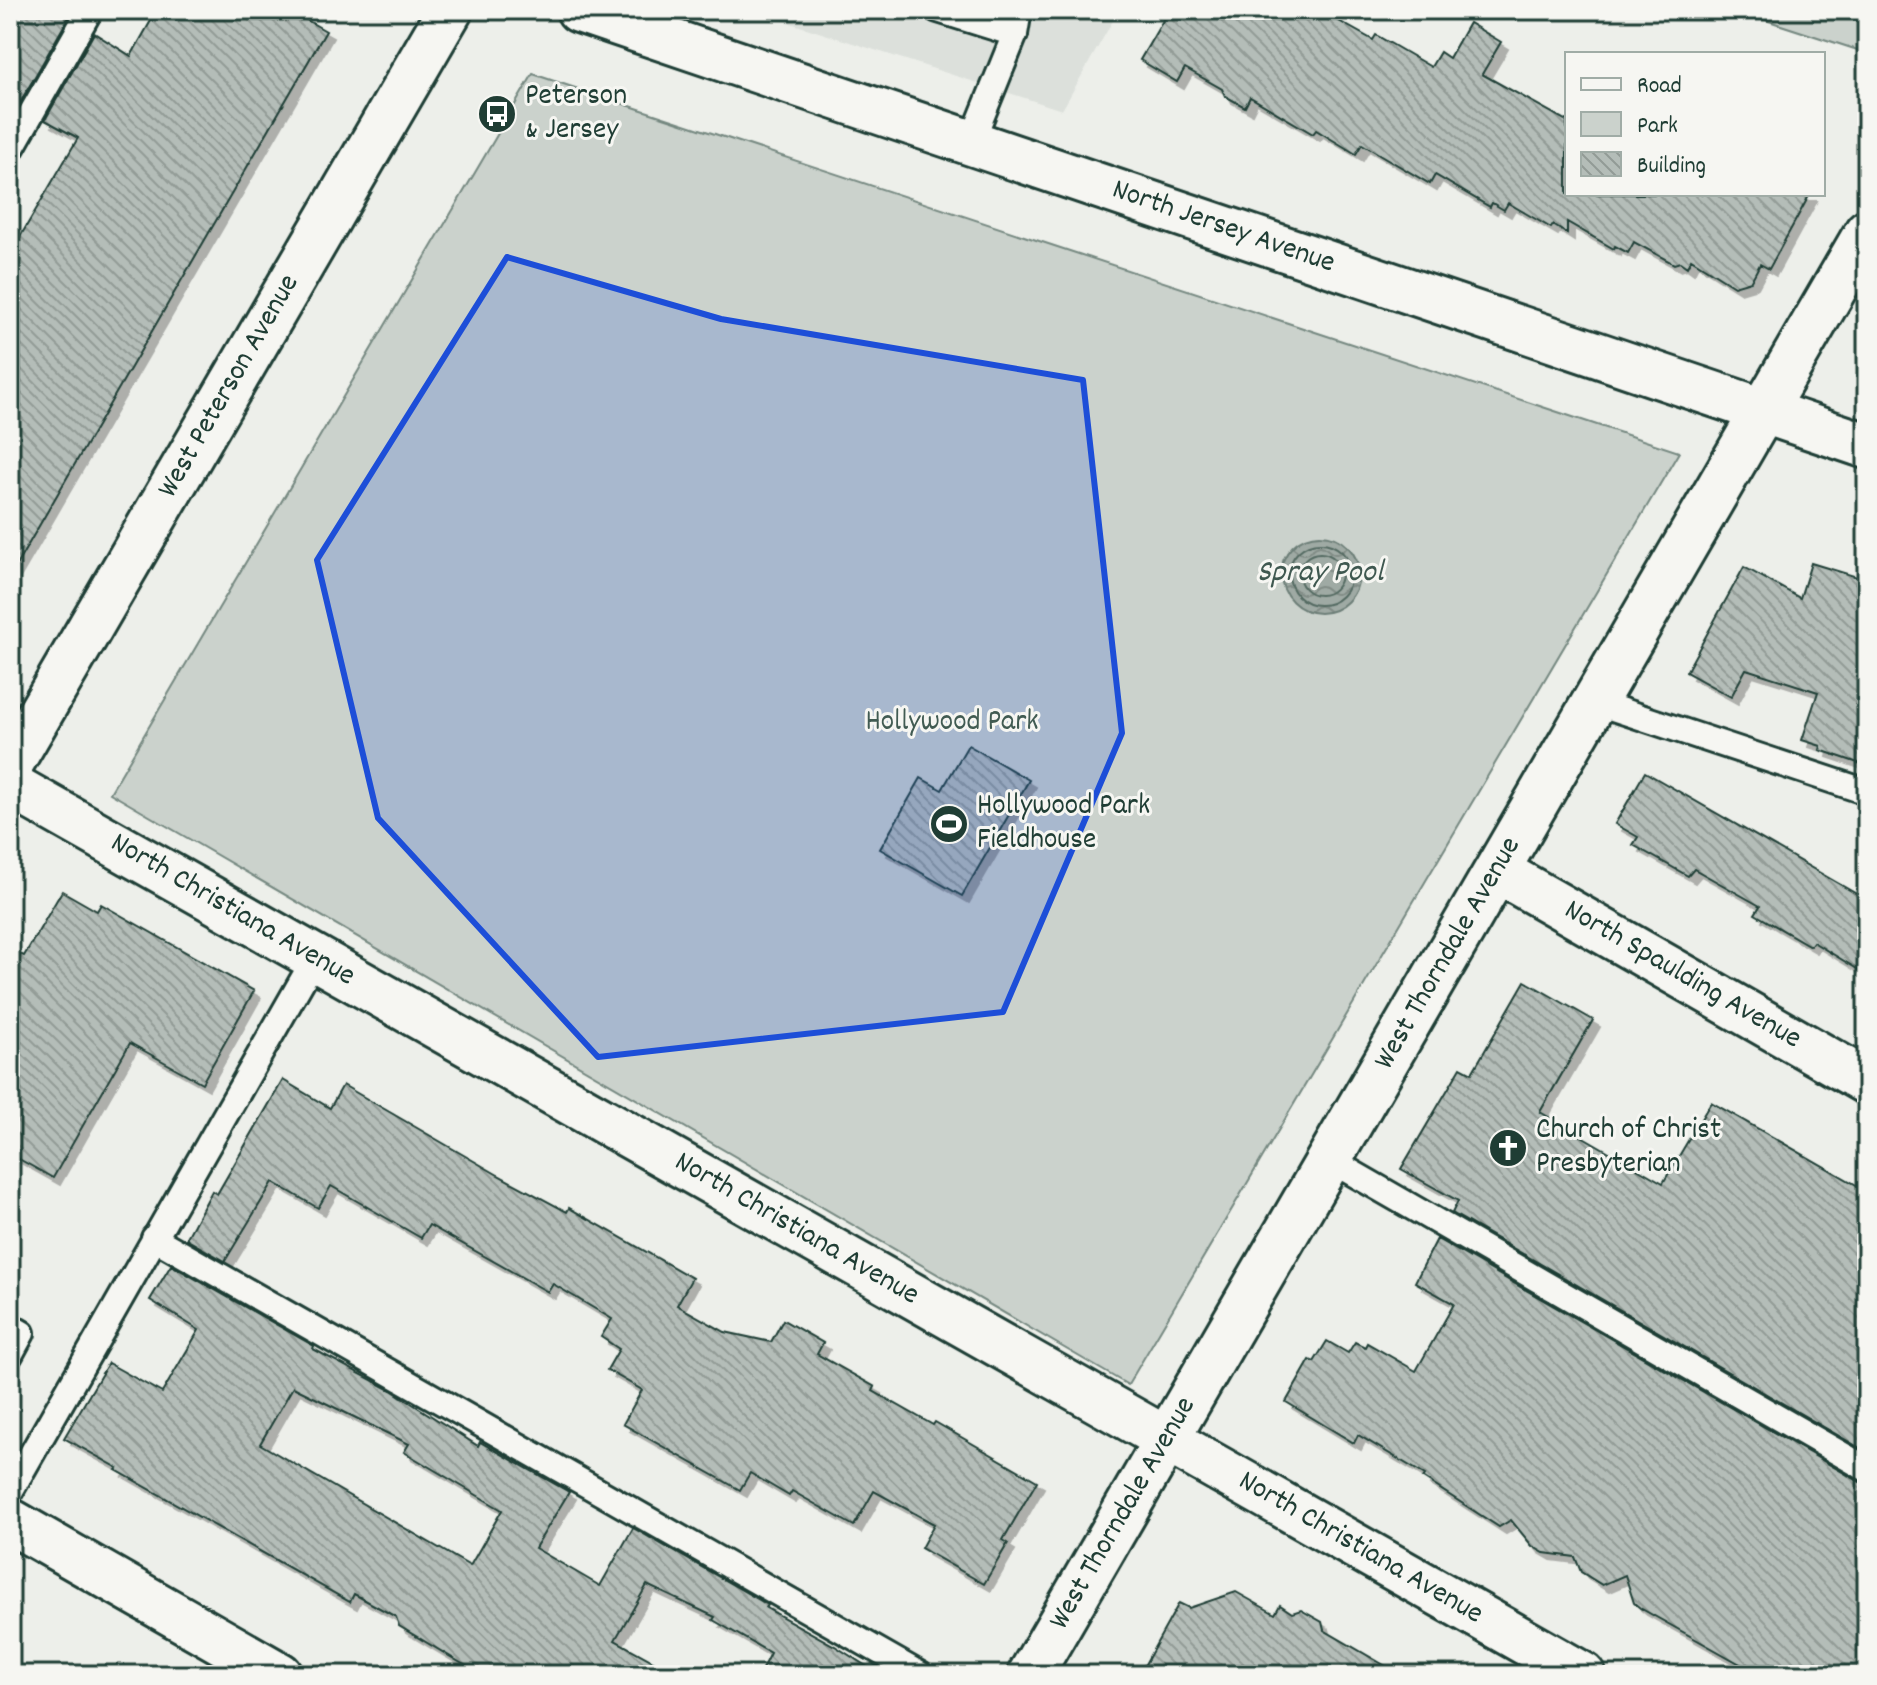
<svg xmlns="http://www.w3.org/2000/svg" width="1877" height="1685" font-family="Dekko,sans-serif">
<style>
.built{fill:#dce0db}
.green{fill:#cbd2cc;stroke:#758880;stroke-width:2}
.water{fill:url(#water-waves);stroke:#6c7e77;stroke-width:2}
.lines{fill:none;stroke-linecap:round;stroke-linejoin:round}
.shore{stroke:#526961;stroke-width:2}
.building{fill:url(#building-back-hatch);stroke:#1f3d34;stroke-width:2;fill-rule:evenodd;filter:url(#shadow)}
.lane-casing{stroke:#1f3d34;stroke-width:30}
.street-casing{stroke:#1f3d34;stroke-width:50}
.secondary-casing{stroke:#1f3d34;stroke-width:50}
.primary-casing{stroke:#1f3d34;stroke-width:50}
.lane{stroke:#f6f6f2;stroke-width:24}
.street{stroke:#f6f6f2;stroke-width:44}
.secondary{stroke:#f6f6f2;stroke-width:44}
.primary{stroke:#f6f6f2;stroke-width:44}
.marked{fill:#1d4ed8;fill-opacity:0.2;stroke:#1d4ed8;stroke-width:6;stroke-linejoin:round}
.labels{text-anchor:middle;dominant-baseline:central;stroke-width:6;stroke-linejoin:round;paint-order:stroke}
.poi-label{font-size:30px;fill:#1f3d34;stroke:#f6f6f2;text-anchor:start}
.street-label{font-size:30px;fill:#1f3d34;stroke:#f6f6f2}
.park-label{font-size:30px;fill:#415b52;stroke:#f6f6f2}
.water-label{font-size:32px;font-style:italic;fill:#3f5850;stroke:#f6f6f2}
</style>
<defs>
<pattern id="water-waves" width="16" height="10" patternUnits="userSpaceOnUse" patternTransform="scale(2)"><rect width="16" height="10" fill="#9faaa4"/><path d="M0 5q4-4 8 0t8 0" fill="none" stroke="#818c86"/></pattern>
<pattern id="building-back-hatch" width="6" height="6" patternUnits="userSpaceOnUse" patternTransform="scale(2)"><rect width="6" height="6" fill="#b4bdb8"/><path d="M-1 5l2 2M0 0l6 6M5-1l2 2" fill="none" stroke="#929b96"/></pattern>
<filter id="shadow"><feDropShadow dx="7" dy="7" stdDeviation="0" flood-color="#0004"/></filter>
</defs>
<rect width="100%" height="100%" fill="#edefea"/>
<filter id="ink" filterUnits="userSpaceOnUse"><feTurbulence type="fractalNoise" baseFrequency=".0125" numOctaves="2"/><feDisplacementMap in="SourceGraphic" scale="16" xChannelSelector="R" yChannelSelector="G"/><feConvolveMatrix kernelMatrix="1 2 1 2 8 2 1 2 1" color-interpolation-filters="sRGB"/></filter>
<g filter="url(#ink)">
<polygon class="built" points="750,10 1119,10 1062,110"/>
<g class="green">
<polygon points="1735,10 1867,10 1867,53"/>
<polygon points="533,74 1679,452 1128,1385 110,793"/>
</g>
<circle class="water" cx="1320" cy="574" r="39"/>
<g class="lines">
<g class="shore">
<circle cx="1320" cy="574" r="31"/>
<circle cx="1320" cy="574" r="21"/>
</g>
</g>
<g class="building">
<polygon points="10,10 57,10 69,17 18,106 10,102"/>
<polygon points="157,10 289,10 326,31 10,576 10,254 78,138 45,120 94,33 131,56"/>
<polygon points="1169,10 1319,10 1373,40 1376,35 1431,67 1440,52 1449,58 1469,23 1501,42 1482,74 1567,121 1567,194 1810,194 1769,269 1760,264 1751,281 1734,286 1691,259 1687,267 1680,262 1674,264 1634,242 1628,253 1615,246 1614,249 1567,222 1567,234 1553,225 1551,228 1508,203 1504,210 1492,203 1490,207 1435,175 1430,184 1362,144 1356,154 1316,130 1313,134 1250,97 1245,107 1225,96 1222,89 1185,68 1177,82 1140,60"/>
<polygon points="1811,563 1867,580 1867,766 1820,750 1821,746 1802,740 1818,692 1746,669 1731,697 1686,672 1744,567 1800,598"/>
<polygon points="968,745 1029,780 962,896 880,849 921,778 942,790"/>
<polygon points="1645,772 1867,900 1867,975 1813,942 1810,946 1755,914 1760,906 1694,869 1688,876 1633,845 1638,837 1615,824"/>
<polygon points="62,891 97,911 101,904 254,991 202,1083 130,1043 53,1178 10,1154 10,971 20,954 24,956"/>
<polygon points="1525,981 1593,1020 1540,1112 1663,1183 1711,1102 1867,1191 1867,1452 1452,1213 1458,1201 1401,1169 1461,1067 1472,1073"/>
<polygon points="283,1080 330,1108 343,1085 498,1175 567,1212 569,1208 692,1278 677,1305 725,1332 771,1342 783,1320 823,1343 817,1354 875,1387 873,1391 933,1425 935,1422 1037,1481 1003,1540 1008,1543 984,1584 921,1548 934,1524 874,1491 854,1526 792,1491 789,1496 750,1473 740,1490 623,1424 642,1390 607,1370 619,1349 601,1337 612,1319 553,1284 548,1292 429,1225 421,1238 331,1186 318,1208 273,1182 225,1261 186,1239 212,1191 217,1194"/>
<polygon points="1437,1239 1860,1482 1867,1484 1867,1675 1760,1675 1640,1608 1634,1603 1625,1575 1602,1585 1581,1572 1575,1557 1544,1553 1532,1546 1511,1520 1499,1527 1423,1478 1425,1475 1358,1435 1354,1443 1286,1402 1310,1360 1314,1362 1327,1341 1348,1353 1355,1342 1365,1347 1367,1343 1416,1371 1454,1304 1415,1282"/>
<path d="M171,1265L314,1346L313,1349L391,1390L478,1446L480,1442L569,1492L535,1548L600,1586L633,1528L768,1605L766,1608L835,1646L880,1675H759L770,1653L713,1620L715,1617L647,1585L615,1640L678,1675H481L399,1626L396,1617L354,1594L350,1602L116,1470L118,1468L64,1438L108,1363L162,1393L199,1330L150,1300ZM293,1387L409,1444L404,1452L502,1510L470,1566L260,1444Z"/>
<polygon points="1236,1592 1275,1614 1280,1605 1292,1613 1301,1610 1322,1622 1324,1630 1401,1675 1139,1675 1179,1603 1189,1608"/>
</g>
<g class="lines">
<defs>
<g id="lane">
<polyline points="938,10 1015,34"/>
<polyline points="971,143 1015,34 1019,10"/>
<polyline points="10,151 90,10"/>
<polyline points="1595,702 1867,792"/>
<polyline points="1330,1160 1867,1469"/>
<polyline points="154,1238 921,1675"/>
<polyline points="10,1326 22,1333 10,1355"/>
<polyline points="10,1492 315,958"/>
</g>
<g id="street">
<polyline points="10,785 1583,1675"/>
<polyline points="1498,871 1867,1082"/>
<polyline points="1030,1675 1867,232"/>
</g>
<g id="secondary">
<polyline points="579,10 1867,446"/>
<polyline points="10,1521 280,1675"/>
</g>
<polyline id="primary" points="10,765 450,10"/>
</defs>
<use href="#lane" class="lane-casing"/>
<use href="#street" class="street-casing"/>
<use href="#secondary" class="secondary-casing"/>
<use href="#primary" class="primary-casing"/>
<use href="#lane" class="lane"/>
<use href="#street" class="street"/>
<use href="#secondary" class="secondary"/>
<use href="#primary" class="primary"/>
</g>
</g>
<path class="marked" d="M507,257L721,319L1083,380L1122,733L1003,1012L598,1057L378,818L317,560Z"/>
<defs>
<symbol id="bus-disc" viewBox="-11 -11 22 22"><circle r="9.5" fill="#1f3d34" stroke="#f6f6f2"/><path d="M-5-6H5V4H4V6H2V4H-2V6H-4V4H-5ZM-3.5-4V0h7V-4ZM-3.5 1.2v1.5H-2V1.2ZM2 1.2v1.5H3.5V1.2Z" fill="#fff"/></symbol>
<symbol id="stadium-disc" viewBox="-11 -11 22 22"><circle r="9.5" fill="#1f3d34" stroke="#f6f6f2"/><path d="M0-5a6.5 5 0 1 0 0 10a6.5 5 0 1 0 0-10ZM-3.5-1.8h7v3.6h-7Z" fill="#fff"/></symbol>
<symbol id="church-disc" viewBox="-11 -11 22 22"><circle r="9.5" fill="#1f3d34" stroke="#f6f6f2"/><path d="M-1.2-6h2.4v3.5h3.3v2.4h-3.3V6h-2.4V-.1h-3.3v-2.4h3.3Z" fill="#fff"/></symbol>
</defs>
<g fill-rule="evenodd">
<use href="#bus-disc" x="475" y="92" width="44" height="44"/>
<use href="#stadium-disc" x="927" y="802" width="44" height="44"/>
<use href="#church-disc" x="1486" y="1126" width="44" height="44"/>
</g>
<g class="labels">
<g class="poi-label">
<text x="525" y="97">Peterson<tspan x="525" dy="34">&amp; Jersey</tspan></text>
<text x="977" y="807">Hollywood Park<tspan x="977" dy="34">Fieldhouse</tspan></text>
<text x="1536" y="1131">Church of Christ<tspan x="1536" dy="34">Presbyterian</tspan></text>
</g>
<g class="street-label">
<text transform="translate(1223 228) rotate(19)">North Jersey Avenue</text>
<text transform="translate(230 387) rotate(-60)">West Peterson Avenue</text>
<text transform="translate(232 911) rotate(30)">North Christiana Avenue</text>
<text transform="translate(1449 954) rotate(-60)">West Thorndale Avenue</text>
<text transform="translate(1682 976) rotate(30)">North Spaulding Avenue</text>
<text transform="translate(796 1230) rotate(30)">North Christiana Avenue</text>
<text transform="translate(1124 1514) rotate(-60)">West Thorndale Avenue</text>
<text transform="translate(1360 1549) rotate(30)">North Christiana Avenue</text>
</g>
<g class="park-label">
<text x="952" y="723">Hollywood Park</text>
</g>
<g class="water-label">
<text x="1320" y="574">Spray Pool</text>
</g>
</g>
<rect width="1877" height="1685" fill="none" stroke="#f6f6f2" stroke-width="40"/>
<rect x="20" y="20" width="1837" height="1645" fill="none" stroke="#1f3d34" stroke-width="3" filter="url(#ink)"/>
<rect x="1565" y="52" width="260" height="144" fill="#f6f6f2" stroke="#a0aca6" stroke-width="2"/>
<rect x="1581" y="78" width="40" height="12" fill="#f6f6f2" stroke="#a0aca6" stroke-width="2"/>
<text x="1637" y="92" font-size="24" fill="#1f3d34">Road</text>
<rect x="1581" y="112" width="40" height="24" fill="#cbd2cc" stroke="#a0aca6" stroke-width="2"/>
<text x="1637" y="132" font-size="24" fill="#1f3d34">Park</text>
<rect x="1581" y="152" width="40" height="24" fill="url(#building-back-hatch)" stroke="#a0aca6" stroke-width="2"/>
<text x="1637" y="172" font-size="24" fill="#1f3d34">Building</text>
</svg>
